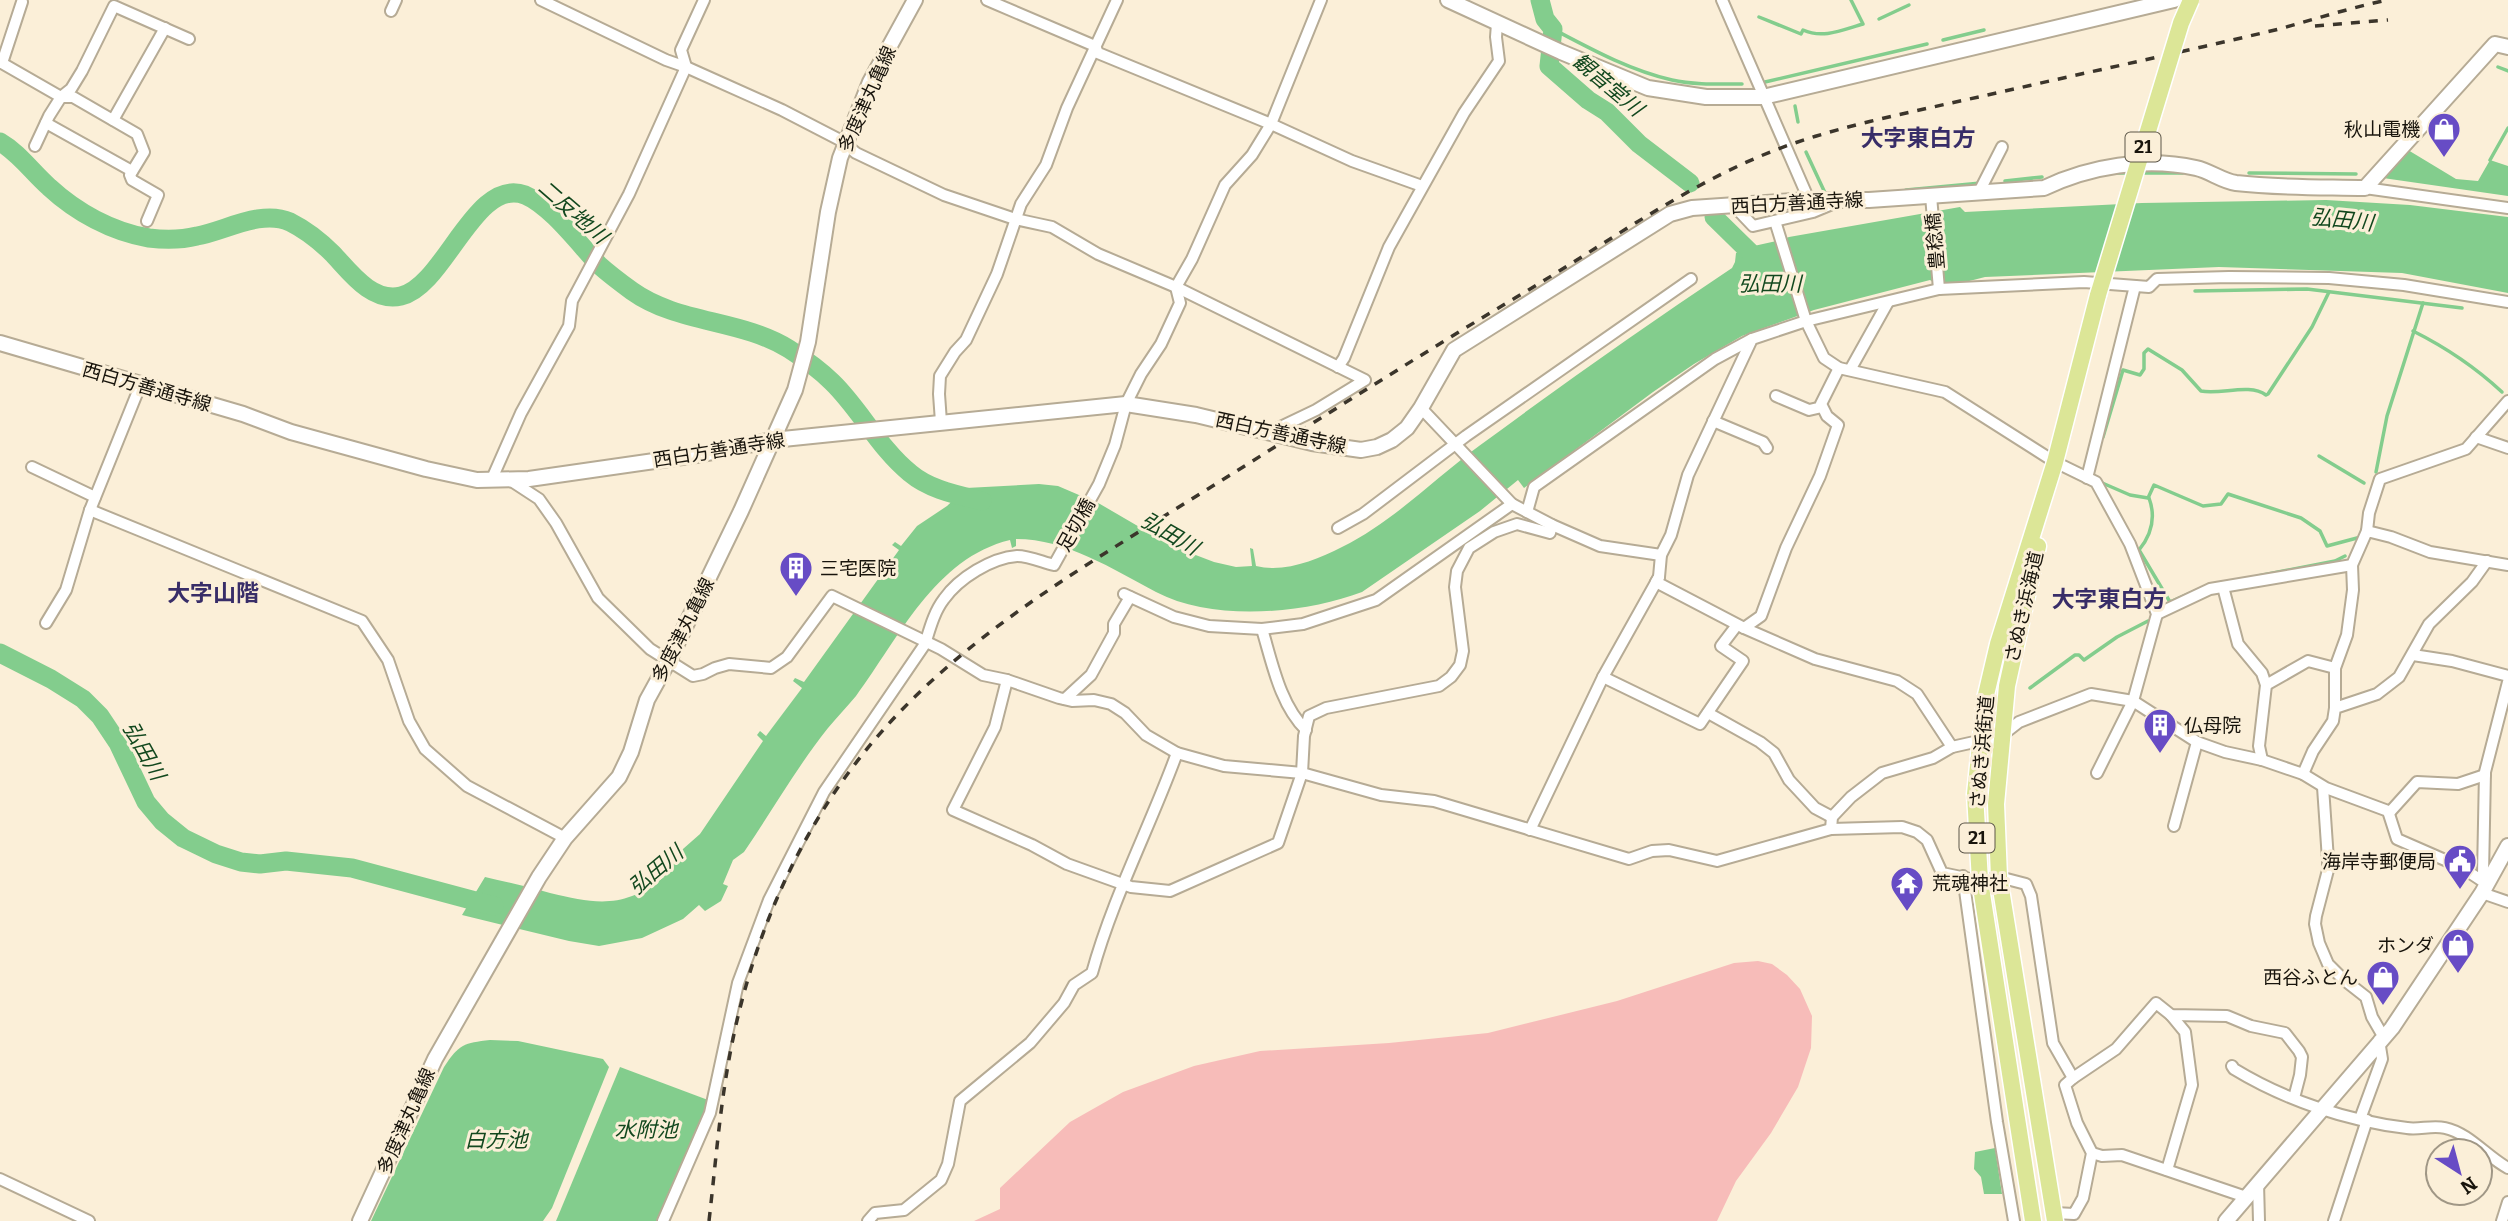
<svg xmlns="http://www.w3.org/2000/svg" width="2508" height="1221" font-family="Bitter,'Noto Sans JP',serif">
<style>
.green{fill:#f7bcb9}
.water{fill:#83cd8d}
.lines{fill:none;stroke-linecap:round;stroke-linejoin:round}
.stream{stroke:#83cd8d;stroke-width:3.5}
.river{stroke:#83cd8d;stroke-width:19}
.street-casing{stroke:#b6ab95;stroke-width:14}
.secondary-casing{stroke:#b6ab95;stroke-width:18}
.primary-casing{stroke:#fff;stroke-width:19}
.street{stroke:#fff;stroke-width:10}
.secondary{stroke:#fff;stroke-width:14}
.primary{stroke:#dce697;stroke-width:16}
.rail{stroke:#3b352b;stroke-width:3.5;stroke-dasharray:9 9;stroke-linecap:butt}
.primary-bridge-casing{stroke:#fff;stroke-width:19;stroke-linecap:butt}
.primary-bridge{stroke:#dce697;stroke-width:16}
.labels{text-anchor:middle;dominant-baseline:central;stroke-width:6;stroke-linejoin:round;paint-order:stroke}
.shield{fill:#fbefd8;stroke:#5c5649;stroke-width:2}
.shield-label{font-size:18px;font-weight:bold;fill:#18140c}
.street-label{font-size:19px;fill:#18140c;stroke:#fbefd8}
.poi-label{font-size:19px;fill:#18140c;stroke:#fbefd8;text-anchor:end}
.water-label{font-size:21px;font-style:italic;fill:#12481e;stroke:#fbefd8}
.quarter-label{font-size:23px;font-weight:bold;fill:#382d68;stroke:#fbefd8}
</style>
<rect width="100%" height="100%" fill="#fbefd8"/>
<polygon class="green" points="1758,961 1772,964 1787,975 1800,989 1812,1016 1811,1048 1798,1087 1771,1133 1736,1181 1717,1221 974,1221 1000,1209 1000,1188 1070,1122 1123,1092 1194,1066 1260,1051 1389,1043 1488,1033 1617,1001 1734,963"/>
<g class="water">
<polygon points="2408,150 2456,179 2478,181 2490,160 2508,166 2508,196 2383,178"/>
<path d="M2326,200L2410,205L2508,217V293L2402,273L2219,267L1985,277L1942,288L1930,280L1814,310L1742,336L1694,364L1653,392L1524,488L1518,480L1480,511L1362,592C1304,614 1213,622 1156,592C1112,569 1067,539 1016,539V546L1012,548L1010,540C935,558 899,638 856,696C847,707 837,717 828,728C797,767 772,811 744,852L733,860L723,884L728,886L721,901L705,911L699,905L683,919L642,938L599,946L569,941L462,915L485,877C507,882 528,887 550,893C596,904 624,909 664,877L658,871L700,834L763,741L757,735L760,731L766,736L802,688L793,681L795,678L804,682L899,550L892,545L895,542L901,546L917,526L947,506L966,488L1039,484L1058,486L1100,504L1172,546L1214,562L1236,567L1252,566L1250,548L1253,549L1256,566C1285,573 1316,560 1342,547C1393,522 1434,479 1479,446C1562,385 1646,325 1732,268L1735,262L1736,253C1752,244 1771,244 1789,237L1960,207L1965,212L2142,203Z"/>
<path d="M490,1040L518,1041L603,1059L609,1067L552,1208L543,1221H371L444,1067C459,1044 464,1043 490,1040Z"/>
<polygon points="620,1067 708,1100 708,1109 660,1221 556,1221"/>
<polygon points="1995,1148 2002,1194 1984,1194 1981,1177 1974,1169 1975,1152"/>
</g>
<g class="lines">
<g class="stream">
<path d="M1759,17L1801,34L1803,30C1823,39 1842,30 1863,24L1851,0"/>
<polyline points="1879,19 1909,5"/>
<path d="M1553,29C1591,49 1629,70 1672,80C1694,85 1719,84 1742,84"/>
<polyline points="1943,40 1984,30"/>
<polyline points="2498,67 2508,71"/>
<polyline points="1765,82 1927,44"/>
<polyline points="1795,106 1798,122"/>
<polyline points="1806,152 1826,195"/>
<polyline points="2490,160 2508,128"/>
<polyline points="2114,173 2130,173"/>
<polyline points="2142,173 2183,173"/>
<polyline points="2249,173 2356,174"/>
<polyline points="2005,181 2042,177"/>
<polyline points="1906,190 1981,183"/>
<polyline points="2195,291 2307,289 2462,308"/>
<path d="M2413,331C2447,348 2474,366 2502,392"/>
<path d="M2103,437L2123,370L2140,375L2144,369V353L2148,349L2182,370L2201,391C2221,395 2249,383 2266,395L2268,394L2312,327L2329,292"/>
<polyline points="2319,456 2364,483"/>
<polyline points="2376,472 2387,416 2423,303"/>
<polyline points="2100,482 2130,495 2148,498 2154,485 2203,506 2221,504 2228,494 2301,518 2320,531 2327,546 2357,538"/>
<path d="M2149,498C2156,517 2152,534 2139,550L2170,602L2206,586"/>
<polyline points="2258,576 2335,561 2345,556"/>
<polyline points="2030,688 2075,655 2079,655 2084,660 2117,637 2148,621"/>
</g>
<g class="river">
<polyline points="1540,0 1545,19 1553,29 1549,66 1588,100 1607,112 1639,144 1690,183"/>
<path d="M0,142C19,153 32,172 49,187C76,212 112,232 149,238C165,240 181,240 197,236C225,231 261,209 290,222C306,230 320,241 333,254C350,272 372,303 401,296C445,286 475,176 525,195C551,206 579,244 599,265C609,274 621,283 632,291C678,324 741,319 789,349C803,358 820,370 832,382C860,409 879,448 910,473C930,490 958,495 982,501"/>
<polyline points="1714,217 1762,264"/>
<polyline points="0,653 51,679 83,699 100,716 118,743 146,802 162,821 183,838 216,854 241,862 260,864 286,861 352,868 494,906"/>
</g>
<defs>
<g id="street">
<polyline points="541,0 666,60 686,67 782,110 840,140 856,153 944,195 1015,219 1052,227 1098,254 1176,287 1365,380 1316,410 1270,432"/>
<polyline points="987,0 1095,46 1098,53 1271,124 1352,161 1422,186"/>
<polyline points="1722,0 1809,200"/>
<polyline points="391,11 396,0"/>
<polyline points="0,62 61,97 73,97 137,134 144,152 130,175 132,180 158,195 147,221"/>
<polyline points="2,63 22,2"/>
<polyline points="113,120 165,28"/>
<polyline points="46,123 132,171"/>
<polyline points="35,146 49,116 61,97 71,89 82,71 114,6 189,39"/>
<polyline points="2365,188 2508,208"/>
<polyline points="1979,192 2002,147"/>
<polyline points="1931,196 1939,289"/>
<polyline points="1735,207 1753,226 1813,212 1837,202"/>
<polyline points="1775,221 1806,321 1824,358 1839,368 1945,392 2055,462 2096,482 2130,544 2157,614 2133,701 2097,773"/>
<polyline points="1338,367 1344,358 1389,247 1464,113 1499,61 1496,37 1497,24"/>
<polyline points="1850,370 1888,302"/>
<polyline points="1776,396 1809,410 1822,407"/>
<polyline points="1421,408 1512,504 1552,525 1600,546 1661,555"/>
<polyline points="1713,421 1763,442 1767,448"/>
<polyline points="941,422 939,394 940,376 955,352 966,340 997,274 1021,204 1046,165 1067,108 1117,0"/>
<polyline points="2476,437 2508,448"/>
<polyline points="32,467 95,497"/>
<polyline points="2087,478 2135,286"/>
<polyline points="510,480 539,499 556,523 598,598 650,649 693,676 703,674 715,668 729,664 771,668 787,657 832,596 941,649 983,675 1007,680 1059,698 1072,701 1094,700 1111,704 1125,713 1146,735 1177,753 1224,766 1302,773 1381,795 1434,801 1629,859 1652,851 1669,850 1717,861 1831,829 1902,827 1917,832 1927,840 1942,873 1980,881 1999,877 2026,884 2031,896 2053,1043 2073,1078 2065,1085 2077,1123 2092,1153 2083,1198 2074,1214 2055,1213"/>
<polyline points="491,481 521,413 569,326 572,301 629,194 686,67 681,50 704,0"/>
<polyline points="90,510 362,621 388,660 409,721 425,749 467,786 565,838"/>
<polyline points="1527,512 1534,487 1715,359 1752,339"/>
<polyline points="1338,528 1363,514 1466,436 1691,279"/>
<polyline points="2367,531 2369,513 2380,479 2466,449 2508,401"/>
<polyline points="2223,587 2238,644 2262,673 2266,685 2259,746 2262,760"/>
<polyline points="1124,594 1174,617 1209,626 1262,629 1303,624 1376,600 1512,504"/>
<polyline points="2157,614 2210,589 2352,565 2367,531 2391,537 2430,552 2508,565"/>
<polyline points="46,623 66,590 90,510 140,386"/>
<polyline points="1744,628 1761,616 1786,548 1820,476 1838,425 1827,416 1821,404 1839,368"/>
<path d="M1262,629C1272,662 1280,705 1306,730"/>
<polyline points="2413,655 2452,661 2508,676"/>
<polyline points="1603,677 1700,724 1743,661 1721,646 1737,625"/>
<polyline points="1007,680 995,727 953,810 1032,845 1067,864 1131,887 1170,891 1278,843 1302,773 1304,736 1309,716 1326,708 1439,686 1451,677 1460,665 1463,651 1455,587 1457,571 1469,548 1494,532 1517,524 1550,533 1552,525"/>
<polyline points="2266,685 2308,661 2335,668"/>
<polyline points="1065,699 1091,675 1114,633 1114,624 1130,597"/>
<polyline points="2335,708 2335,668 2347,635 2353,590 2352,565"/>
<polyline points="1708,713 1760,742 1774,753 1789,780 1815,808 1832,817"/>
<polyline points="1952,747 1917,694 1897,681 1815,659 1744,628 1656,582 1659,577 1661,555 1671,535 1688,475 1752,339 1806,321 1939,289 2084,282 2149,287 2157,279 2229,277 2329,278 2404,285 2508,302"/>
<polyline points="2303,774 2313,751 2333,721 2335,708 2377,694 2399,677 2429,624 2472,582 2487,561"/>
<polyline points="2323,787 2328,860 2328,870 2316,916 2315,924 2319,943 2328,964 2343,979 2366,997 2372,1017 2383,1036"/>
<polyline points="2389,813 2417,782 2458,784 2485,775"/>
<polyline points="2174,826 2197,742"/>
<polyline points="1831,829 1832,817 1851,797 1882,773 1933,758 1952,747 2001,736 2019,722 2091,694 2133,701 2197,742 2225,752 2262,760 2303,774 2326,788 2388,811 2397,839 2461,867 2487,884"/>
<polyline points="1530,830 1603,677 1659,577"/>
<polyline points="1963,876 1997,1122 2014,1221"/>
<polyline points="2487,884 2483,874 2485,772 2508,682"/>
<polyline points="2482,893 2508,902"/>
<path d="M2232,1066L2234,1069C2285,1100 2347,1121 2407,1128C2419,1130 2432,1125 2445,1128C2469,1133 2487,1157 2508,1168"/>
<polyline points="2073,1078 2116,1049 2156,1003 2171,1015 2227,1016 2251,1026 2285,1033 2299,1051 2302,1057 2300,1075 2294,1098"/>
<polyline points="2360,1119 2382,1059 2379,1040"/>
<polyline points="2092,1153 2102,1156 2122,1155 2246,1197"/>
<polyline points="2167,1170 2192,1085 2185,1032 2171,1015"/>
<polyline points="0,1179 89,1221"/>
<polyline points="2258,1183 2259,1221"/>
<path d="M663,1221L710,1113L738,983L769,900L824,792L925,644C930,628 934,612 944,599C959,578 991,558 1017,556C1029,556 1042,562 1054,565L1099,484L1115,445L1126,404L1141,374L1161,344L1180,303L1176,287L1192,259L1225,185L1252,155L1271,124L1321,0"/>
<path d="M868,1221L875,1213L904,1210L941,1180L948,1164L960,1101L1030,1043L1064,1003L1074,985L1092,973C1113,897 1150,827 1177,753"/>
<polyline points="2334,1221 2367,1120"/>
<polyline points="2502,1221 2508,1202"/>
</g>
<g id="secondary">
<polyline points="1448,0 1561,52 1648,88 1706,97 1763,97 2174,0"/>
<path d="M0,343L243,414L291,432L426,469L477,480L529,479L703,454L773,440L1126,404L1196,415L1312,443L1361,450L1377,447L1392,440L1407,428L1421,408L1454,350L1670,214L1692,208L1809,200H1869L2044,188C2090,166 2146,157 2196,168C2210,171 2222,181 2236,183C2279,188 2322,187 2365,188L2495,44L2508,47"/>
<polyline points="360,1221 435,1059 539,877 565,838 619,777 631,752 647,700 669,660 741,511 795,390 808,342 828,212 840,158 870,82 915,0"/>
<polyline points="2226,1221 2392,1028 2482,893 2508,846"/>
</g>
<g id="primary">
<polyline points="2038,546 2007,686 1996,804 1999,877 2055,1221"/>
<polyline points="2033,1221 1980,881 1975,794 1985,699 1998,644 2055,462 2098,295"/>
</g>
</defs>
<use href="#street" class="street-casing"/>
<use href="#secondary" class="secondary-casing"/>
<use href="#primary" class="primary-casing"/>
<use href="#street" class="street"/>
<use href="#secondary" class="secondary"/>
<use href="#primary" class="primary"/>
<g class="rail">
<polyline points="2315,26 2388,20"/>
<path d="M709,1221C715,1169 719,1117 728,1065C746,960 787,854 852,768C946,643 1081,569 1211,487C1312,424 1413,359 1515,298C1602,247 1684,185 1778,149C1834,128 1893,116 1951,103C2002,92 2053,80 2104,69C2162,56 2221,43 2279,29C2315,19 2350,8 2387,0"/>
</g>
<defs>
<polyline id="primary-bridge" points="2098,295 2181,23 2191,0"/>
</defs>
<use href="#primary-bridge" class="primary-bridge-casing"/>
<use href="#primary-bridge" class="primary-bridge"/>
</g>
<defs>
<symbol id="shop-pin" viewBox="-11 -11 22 30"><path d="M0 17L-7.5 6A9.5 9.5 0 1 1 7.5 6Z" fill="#674cc5" stroke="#fbefd8"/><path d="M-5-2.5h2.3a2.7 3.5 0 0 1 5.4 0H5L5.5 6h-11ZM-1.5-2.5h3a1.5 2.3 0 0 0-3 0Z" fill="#fff"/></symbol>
<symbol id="building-pin" viewBox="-11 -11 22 30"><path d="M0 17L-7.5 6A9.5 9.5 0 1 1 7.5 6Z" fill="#674cc5" stroke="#fbefd8"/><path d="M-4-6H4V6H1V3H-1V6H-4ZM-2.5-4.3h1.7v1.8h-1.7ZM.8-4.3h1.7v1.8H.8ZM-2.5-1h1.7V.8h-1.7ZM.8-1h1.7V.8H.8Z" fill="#fff"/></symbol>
<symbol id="civic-pin" viewBox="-11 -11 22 30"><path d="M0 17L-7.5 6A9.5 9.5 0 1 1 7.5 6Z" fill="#674cc5" stroke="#fbefd8"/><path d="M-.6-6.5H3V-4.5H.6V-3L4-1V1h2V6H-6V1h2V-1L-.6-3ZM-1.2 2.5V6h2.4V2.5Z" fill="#fff"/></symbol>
<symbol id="temple-pin" viewBox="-11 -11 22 30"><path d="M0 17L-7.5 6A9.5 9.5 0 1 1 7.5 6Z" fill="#674cc5" stroke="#fbefd8"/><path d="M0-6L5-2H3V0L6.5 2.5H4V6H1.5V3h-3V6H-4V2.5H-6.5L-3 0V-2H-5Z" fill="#fff"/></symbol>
</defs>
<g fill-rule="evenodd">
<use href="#shop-pin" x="2425" y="110" width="38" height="52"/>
<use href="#building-pin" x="777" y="549" width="38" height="52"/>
<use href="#building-pin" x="2141" y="706" width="38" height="52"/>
<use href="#civic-pin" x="2441" y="842" width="38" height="52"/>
<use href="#temple-pin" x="1888" y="864" width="38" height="52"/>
<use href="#shop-pin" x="2439" y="926" width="38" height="52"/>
<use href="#shop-pin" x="2364" y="958" width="38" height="52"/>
</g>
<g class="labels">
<g class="shield">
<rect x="2125.5" y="132.5" width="35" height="29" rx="5"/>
<rect x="1959.5" y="823.5" width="35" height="29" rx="5"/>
</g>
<g class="shield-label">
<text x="2143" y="147">21</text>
<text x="1977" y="838">21</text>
</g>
<g class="street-label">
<text transform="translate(867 99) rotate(-66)">多度津丸亀線</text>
<text transform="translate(1797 203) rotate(-3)">西白方善通寺線</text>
<text transform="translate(1935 241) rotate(-95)">豊稔橋</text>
<text transform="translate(147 387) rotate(16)">西白方善通寺線</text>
<text transform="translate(1281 433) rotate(12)">西白方善通寺線</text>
<text transform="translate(719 450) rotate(-9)">西白方善通寺線</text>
<text transform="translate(1076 525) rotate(-61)">足切橋</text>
<text transform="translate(2024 607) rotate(-77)">さぬき浜海道</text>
<text transform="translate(683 630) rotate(-63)">多度津丸亀線</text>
<text transform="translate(1982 752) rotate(-85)">さぬき浜街道</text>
<text transform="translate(406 1121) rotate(-66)">多度津丸亀線</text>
</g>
<g class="poi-label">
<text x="2420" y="129">秋山電機</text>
<text x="820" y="568" text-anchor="start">三宅医院</text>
<text x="2184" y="725" text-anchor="start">仏母院</text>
<text x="2436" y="861">海岸寺郵便局</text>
<text x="1932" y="883" text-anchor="start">荒魂神社</text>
<text x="2434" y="945">ホンダ</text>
<text x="2358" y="977">西谷ふとん</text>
</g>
<g class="water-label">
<text transform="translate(1608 85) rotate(40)">観音堂川</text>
<text transform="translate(573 212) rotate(41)">二反地川</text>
<text transform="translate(2342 220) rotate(6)">弘田川</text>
<text x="1770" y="284">弘田川</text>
<text transform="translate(1170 534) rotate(30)">弘田川</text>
<text transform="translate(144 751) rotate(61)">弘田川</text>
<text transform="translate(656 870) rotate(-40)">弘田川</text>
<text x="646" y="1130">水附池</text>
<text x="496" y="1140">白方池</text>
</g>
<g class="quarter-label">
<text x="1918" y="138">大字東白方</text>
<text x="213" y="593">大字山階</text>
<text x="2109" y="599">大字東白方</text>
</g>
</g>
<g transform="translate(2459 1172) rotate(144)"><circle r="33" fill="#fbefd8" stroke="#a09786" stroke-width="2"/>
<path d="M0-5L12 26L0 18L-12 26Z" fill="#674cc5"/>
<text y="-10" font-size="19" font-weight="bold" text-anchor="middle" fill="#18140c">N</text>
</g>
</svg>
